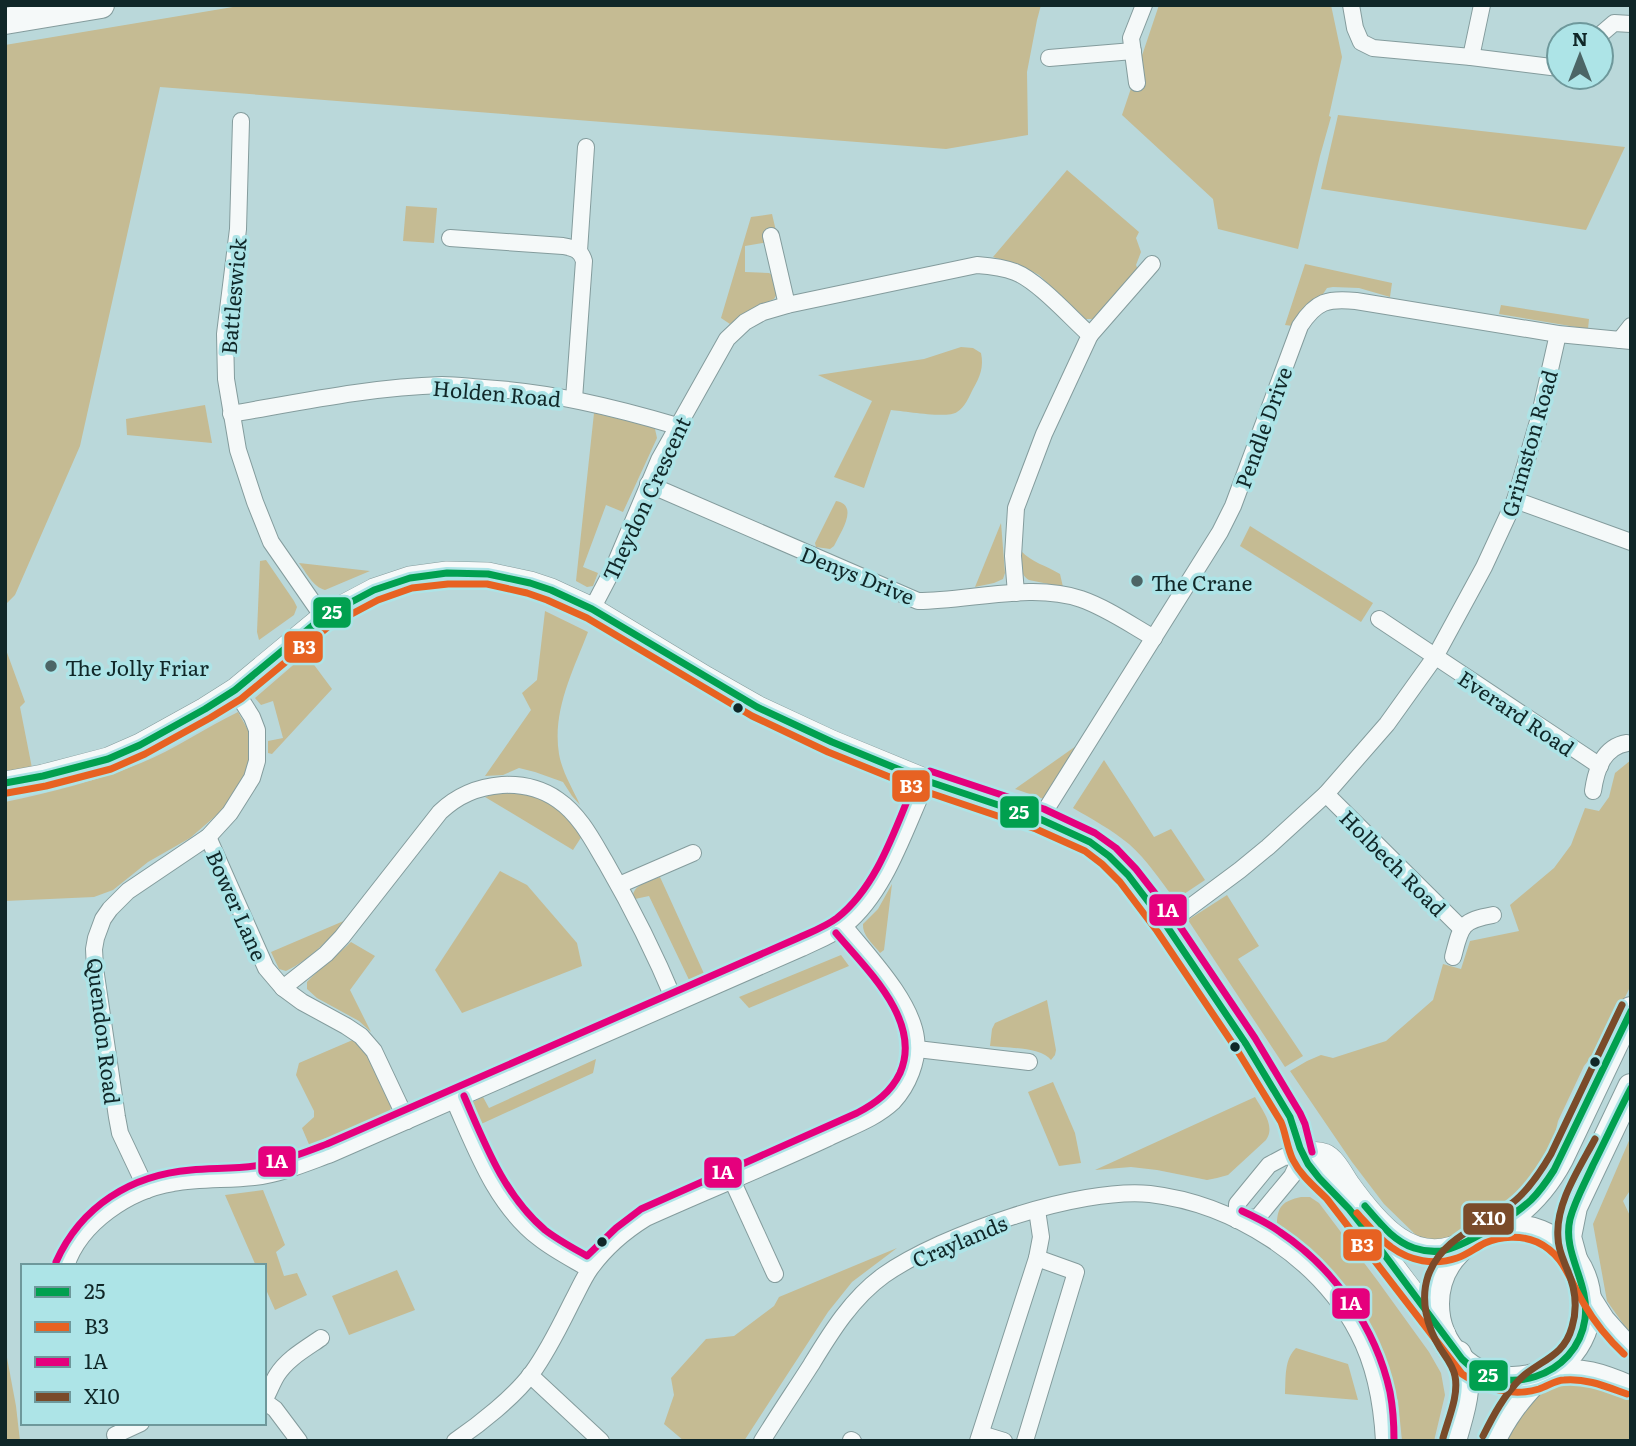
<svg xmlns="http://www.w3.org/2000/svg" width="1636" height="1446" font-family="Literata,serif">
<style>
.green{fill:#c5bb93}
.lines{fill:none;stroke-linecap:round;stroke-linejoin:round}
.street-casing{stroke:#849c9d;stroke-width:18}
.secondary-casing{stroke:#849c9d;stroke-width:24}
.primary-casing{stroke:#849c9d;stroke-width:28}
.street{stroke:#f5f9f9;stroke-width:16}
.secondary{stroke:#f5f9f9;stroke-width:23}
.primary{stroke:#f5f9f9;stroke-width:26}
.bus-1-casing{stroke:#ade4e7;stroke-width:12}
.bus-2-casing{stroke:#ade4e7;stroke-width:12}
.bus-3-casing{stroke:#ade4e7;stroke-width:12}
.bus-4-casing{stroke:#ade4e7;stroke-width:12}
.bus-1{stroke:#01a04f;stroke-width:7}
.bus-2{stroke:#e76222;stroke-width:7}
.bus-3{stroke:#e5007d;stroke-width:7}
.bus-4{stroke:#7a4b2a;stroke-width:7}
.poi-dot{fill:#4c6566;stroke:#ade4e7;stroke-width:2.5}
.bus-dot{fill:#102728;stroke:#ade4e7;stroke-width:2.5}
.labels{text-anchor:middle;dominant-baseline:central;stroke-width:7;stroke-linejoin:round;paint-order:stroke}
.street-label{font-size:21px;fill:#102728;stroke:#ade4e7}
.poi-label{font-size:21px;fill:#102728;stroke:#ade4e7;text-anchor:start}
.line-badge{stroke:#ade4e7;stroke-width:2.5}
.badge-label{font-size:19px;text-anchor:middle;font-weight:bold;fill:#fff}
</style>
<rect width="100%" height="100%" fill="#bad8da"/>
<g class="green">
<polygon points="245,5 1041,5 1037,20 1027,72 1028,135 946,149 160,87 80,446 15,595 5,605 5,45"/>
<polygon points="1159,5 1331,5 1342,57 1329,116 1331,117 1320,156 1298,249 1218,229 1213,199 1122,115"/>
<polygon points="1338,115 1625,147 1586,230 1321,189"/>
<polygon points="1067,170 1139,232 1136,238 1141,252 1136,265 1138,270 1097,317 1092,319 1086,319 1039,275 1024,267 993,257"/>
<polygon points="406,206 437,208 434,243 403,241"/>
<polygon points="772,214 776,231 769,242 745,246 745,272 769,273 774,276 777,294 774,299 753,308 730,324 721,318 751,217"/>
<polygon points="1305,264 1392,283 1390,297 1359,288 1333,287 1327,288 1321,297 1314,299 1303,309 1293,326 1285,325"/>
<polygon points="1501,305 1589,319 1588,329 1499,314"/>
<path d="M961,347L973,348L981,353C984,367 980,377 973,389C969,397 965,407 957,412C948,419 904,411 891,410L864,488L834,477L872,401L818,375L924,359Z"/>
<polygon points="205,405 212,443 127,435 126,419"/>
<polygon points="594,413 650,426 655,429 657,438 623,512 606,505 583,567 598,573 593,586 587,587 576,581"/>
<path d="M836,501C860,505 840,533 834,546L830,549L816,547L815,543Z"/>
<polygon points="1001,523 1005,573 1003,579 994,583 975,587"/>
<polygon points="1250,526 1373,603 1361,622 1240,546"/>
<path d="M1021,551C1031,562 1047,566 1060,574L1063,587L1029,580C1018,573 1021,562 1021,551Z"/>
<polygon points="266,560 294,601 297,607 294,615 259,640 257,632 260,561"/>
<path d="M299,563L370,571L325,590C313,587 306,572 299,563Z"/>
<path d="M545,611L588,632C573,671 552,711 559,754C562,772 573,789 580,805L572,796L563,782L535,772L519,768L503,775L485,776L531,710L522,693L537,680Z"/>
<polygon points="5,647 25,702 20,707 32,768 5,774"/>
<polygon points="306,654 332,689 272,754 268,753 268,741 283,738 273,701 261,705 255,698"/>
<path d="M238,712L248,730L250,756L245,775L226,807L190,838L148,862L113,890L94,897L5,901V802C52,792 97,781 141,763C175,749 205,728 238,712Z"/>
<polygon points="1076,746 1044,799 1015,789"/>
<path d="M1104,760L1154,837L1171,829L1205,880L1175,900C1161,881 1147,860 1129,844C1112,830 1092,819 1073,808Z"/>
<polygon points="1631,760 1631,985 1603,1042 1584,1066 1558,1121 1551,1152 1534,1183 1510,1206 1441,1243 1420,1239 1384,1204 1352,1162 1290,1071 1307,1061 1321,1055 1333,1058 1386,1041 1433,1000 1443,964 1461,969 1470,941 1519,931 1510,905 1554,868 1571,845 1585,808 1599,811 1609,797 1615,773"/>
<path d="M501,792C522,793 544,793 561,809C569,817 575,828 582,836L573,850L485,797Z"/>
<polygon points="500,871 527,885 577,943 582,966 462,1013 435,970"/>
<path d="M660,877L706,978L691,984L649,896L635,899L633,895C635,884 650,881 660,877Z"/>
<path d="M892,884L884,950L880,953C873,944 862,935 863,924L878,909Z"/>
<polygon points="1227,895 1259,946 1238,959 1303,1056 1285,1067 1188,920"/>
<path d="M346,920C328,940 311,959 286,971L279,969L271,952Z"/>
<path d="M351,942L375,956L350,990L371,1032L359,1021L317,998L307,989V982C321,967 337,956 351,942Z"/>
<polygon points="841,955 849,966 749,1008 739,997"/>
<path d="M1047,1000L1056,1050L1055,1055L1051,1060C1041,1047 1006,1048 990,1046L992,1029L995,1023Z"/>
<polygon points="355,1039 367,1052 392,1102 390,1112 387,1116 311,1149 302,1128 314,1117 314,1111 296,1075 299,1063"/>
<polygon points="596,1059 593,1073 479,1125 472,1111 473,1102 483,1097 489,1108"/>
<polygon points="1053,1082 1075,1133 1081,1163 1059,1166 1028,1092"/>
<path d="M1255,1097C1262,1110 1276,1126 1266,1140L1228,1175L1217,1178L1207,1180L1157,1170L1131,1167L1095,1170Z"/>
<polygon points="1631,1136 1631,1189 1623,1201 1631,1218 1631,1335 1607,1301 1593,1224"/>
<polygon points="263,1190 285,1245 276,1252 284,1276 297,1273 307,1295 275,1310 264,1285 264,1266 256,1266 225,1195"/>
<path d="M1301,1197H1310L1319,1203L1377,1280L1429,1352L1441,1373L1445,1395L1434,1441H1402L1398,1401L1376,1342L1356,1309L1328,1271L1277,1225C1277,1206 1283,1201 1301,1197Z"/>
<polygon points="897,1248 852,1282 828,1312 744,1441 684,1441 664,1424 674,1395 671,1378 706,1339 734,1336 774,1306 779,1297"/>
<polygon points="397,1270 415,1310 349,1335 332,1296"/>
<polygon points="5,1347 16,1406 20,1441 5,1441"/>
<path d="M1296,1348L1348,1364L1358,1400L1285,1394C1286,1377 1284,1360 1296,1348Z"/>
<polygon points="1574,1381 1590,1383 1631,1400 1631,1441 1504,1441 1510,1426 1544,1389 1558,1383"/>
</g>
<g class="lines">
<defs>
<g id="street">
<polyline points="1351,5 1355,28 1361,42 1373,48 1471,57 1559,68"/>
<polyline points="1600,35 1614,23 1631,24"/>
<polyline points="1471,57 1482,5"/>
<polyline points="1049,58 1133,51"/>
<polyline points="1137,83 1131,38 1144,5"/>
<polyline points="241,121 238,229 225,334 226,379 238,450 255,502 271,542 323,617"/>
<polyline points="771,236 787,305"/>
<path d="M450,238L563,246C574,248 581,250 584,261L574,399"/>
<polyline points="579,251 586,147"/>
<polyline points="1090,335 1152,264"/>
<polyline points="1620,340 1631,326"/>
<path d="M231,414C301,402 371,387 442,385C456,385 470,387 484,388C550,392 613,407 677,426"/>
<path d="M648,484L918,601C969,601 1033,582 1081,599C1107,608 1131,625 1154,638"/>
<polyline points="1515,500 1631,542"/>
<path d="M592,609L613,569L659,460L727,339L745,322L763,312L787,305L977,265C990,266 1002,267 1015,272C1038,281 1070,317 1090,335L1044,434L1016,508L1013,556L1016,593"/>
<polyline points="1379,619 1600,766"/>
<path d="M1593,791C1596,770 1603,747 1627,743"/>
<polyline points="1326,794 1462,929"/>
<path d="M1040,819L1220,532L1233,506L1300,326C1316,301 1328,298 1356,301L1558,334L1631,341"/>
<polyline points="208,837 266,968 283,988 302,1002 346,1026 361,1036 374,1051 407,1121"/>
<polyline points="619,885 693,853"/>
<polyline points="1166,925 1240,870 1268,847 1326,794 1387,724 1435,657 1484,567 1515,500 1539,418 1558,334"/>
<path d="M1453,957C1461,927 1460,921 1493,915"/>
<path d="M283,988L326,954L342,937L440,812C458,795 477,787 502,785C522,784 541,788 558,800C580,815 593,841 606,863C632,908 655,954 675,1002"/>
<polyline points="917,1049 1029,1062"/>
<path d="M454,1100C476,1149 495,1204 539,1238C554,1250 572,1259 589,1269"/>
<polyline points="732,1180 775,1274"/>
<polyline points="147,1190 120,1133 117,1117 95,968 94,949 96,938 103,919 110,909 128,891 208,837 230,813 252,778 257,761 257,730 252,717 235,690"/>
<polyline points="1237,1220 1237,1204 1269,1165 1284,1157 1302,1155"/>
<polyline points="1237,1220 1258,1217 1292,1176 1302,1155"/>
<path d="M66,1266C80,1223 129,1190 173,1183C199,1178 227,1180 254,1177C281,1174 306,1163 331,1154L802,948C816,941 833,935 845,925C886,892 905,828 927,781"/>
<polyline points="1582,1280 1606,1318 1631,1346"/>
<path d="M1551,1371C1579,1363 1605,1373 1631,1384"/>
<polyline points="530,1375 601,1441"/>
<polyline points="981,1434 1004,1441"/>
<polyline points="115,1435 141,1423"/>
<polyline points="851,1440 853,1441"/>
<path d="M299,1441L275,1409L264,1401C269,1392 272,1383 277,1375C287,1359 305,1349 321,1338"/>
<path d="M455,1441C480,1424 514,1397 532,1373C548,1351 560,1326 572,1302C578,1291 583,1279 590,1269C605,1248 625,1231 646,1218C706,1191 768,1166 828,1138C850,1127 875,1119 893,1102C908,1086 919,1060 916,1038C911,1000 868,956 844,926"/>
<path d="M762,1441C778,1415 795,1390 811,1365C831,1332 852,1298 884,1275C943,1234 1079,1187 1150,1194C1234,1204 1319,1258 1358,1333C1376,1367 1382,1404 1384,1441"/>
<polyline points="978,1441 1037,1258 1041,1237 1037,1210"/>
<polyline points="1025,1441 1076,1272 1037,1258"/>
</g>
<g id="secondary">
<polyline points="5,783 43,776 108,759 140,745 205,709 235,690 323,617 374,590 410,578 447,573 488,574 530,583 551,590 592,609 706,678 757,707 832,742 927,781 1040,819 1090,842 1109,856 1128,875 1166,925 1246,1044 1290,1117 1295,1128 1302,1155 1311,1169 1335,1192 1366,1231 1444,1334"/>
<path d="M1302,1155C1309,1154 1317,1152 1324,1155C1334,1159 1342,1175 1348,1184C1376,1223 1414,1271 1466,1242"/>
</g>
<g id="primary">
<polyline points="5,21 101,5"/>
<circle cx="1512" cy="1304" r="76"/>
<path d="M1492,1228C1523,1212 1544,1189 1560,1159L1631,1010"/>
<polyline points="1574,1259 1568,1237 1574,1207 1631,1087"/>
<path d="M1453,1441C1461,1411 1473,1384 1458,1354"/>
<path d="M1492,1441C1504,1416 1517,1399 1536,1379"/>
</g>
</defs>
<use href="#street" class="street-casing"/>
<use href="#secondary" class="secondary-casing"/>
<use href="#primary" class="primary-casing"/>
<use href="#street" class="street"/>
<use href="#secondary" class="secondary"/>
<use href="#primary" class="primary"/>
<defs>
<g id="bus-1">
<path d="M5,783L43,776L108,759L140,745L205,709L235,690L323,617L374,590L410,578L447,573L488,574L530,583L551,590L592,609L757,707L832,742L927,781L1040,819L1090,842L1109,856L1128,875L1166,925L1246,1044L1290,1117L1300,1148L1308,1164L1319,1178L1349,1209L1372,1238L1462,1359C1502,1401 1577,1377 1585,1319C1590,1282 1562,1254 1570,1219C1575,1200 1585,1183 1593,1165C1606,1139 1618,1113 1631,1088"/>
<path d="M1365,1206C1379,1222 1393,1241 1414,1248C1423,1251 1432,1252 1441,1251C1464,1247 1514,1216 1531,1200C1540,1191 1547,1181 1554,1170L1631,1011"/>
</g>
<g id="bus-2">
<path d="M7,793L46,786L111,769L145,754L210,718L241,699L329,626L378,600L412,588L448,584H487L527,593L547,600L587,618L752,716L828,752L924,791L1036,829L1085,851L1102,864L1120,882L1157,931L1237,1050L1281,1122C1286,1134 1287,1148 1293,1160C1301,1176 1315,1187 1327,1199L1462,1374C1484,1389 1513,1397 1539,1389C1548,1386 1556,1380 1564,1380C1587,1378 1607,1387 1627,1394"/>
<path d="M1357,1213C1368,1225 1378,1238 1391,1247C1410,1261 1434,1266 1457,1258C1467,1255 1475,1248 1485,1243C1501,1236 1521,1235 1537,1242C1565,1255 1569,1280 1584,1304C1595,1323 1608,1339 1624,1354"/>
</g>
<g id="bus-3">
<polyline points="930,771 1044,809 1095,833 1116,848 1136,869 1175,919 1255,1038 1300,1113 1305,1124 1312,1152"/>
<path d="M464,1096C485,1144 504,1195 545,1230C558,1240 573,1248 587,1256L616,1228L641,1209L857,1113C876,1103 891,1092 900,1073C923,1021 866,969 836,933"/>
<path d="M1242,1211C1255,1217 1268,1223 1280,1232C1334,1268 1376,1328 1390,1392C1393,1408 1394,1424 1394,1440"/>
<path d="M56,1262C81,1206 131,1175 191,1170C214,1168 238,1169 261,1165C284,1161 305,1152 327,1144L798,938C811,932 825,927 837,918C879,885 896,825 917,777"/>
</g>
<g id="bus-4">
<path d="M1483,1436C1493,1416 1504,1395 1521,1378C1540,1360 1564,1357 1572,1327C1578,1307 1575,1287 1567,1269C1563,1259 1558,1249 1558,1238C1555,1204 1579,1169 1595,1139"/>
<path d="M1443,1438C1448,1419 1459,1396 1455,1376C1453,1365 1445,1356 1440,1348C1427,1327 1420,1300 1428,1276C1442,1237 1481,1227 1511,1204C1528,1191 1540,1173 1551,1154L1622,1005"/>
</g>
</defs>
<use href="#bus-1" class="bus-1-casing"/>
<use href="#bus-2" class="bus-2-casing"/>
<use href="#bus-3" class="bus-3-casing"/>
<use href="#bus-4" class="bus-4-casing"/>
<use href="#bus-1" class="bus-1"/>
<use href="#bus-2" class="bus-2"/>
<use href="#bus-3" class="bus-3"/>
<use href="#bus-4" class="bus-4"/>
</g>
<g class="poi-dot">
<circle cx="1137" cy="581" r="7"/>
<circle cx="51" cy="666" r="7"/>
</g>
<g class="bus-dot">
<circle cx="738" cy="708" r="6"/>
<circle cx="1235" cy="1047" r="6"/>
<circle cx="1595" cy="1062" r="6"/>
<circle cx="602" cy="1242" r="6"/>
</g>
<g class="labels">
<g class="street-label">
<text transform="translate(232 296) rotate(-85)">Battleswick</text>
<text transform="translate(497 392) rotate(5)">Holden Road</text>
<text transform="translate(1262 427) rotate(-70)">Pendle Drive</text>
<text transform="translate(1528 443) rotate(-74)">Grimston Road</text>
<text transform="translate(645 498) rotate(-65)">Theydon Crescent</text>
<text transform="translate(858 574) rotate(22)">Denys Drive</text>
<text transform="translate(1517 712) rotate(34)">Everard Road</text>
<text transform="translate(1394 862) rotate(45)">Holbech Road</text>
<text transform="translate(238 905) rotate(66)">Bower Lane</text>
<text transform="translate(105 1031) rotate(83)">Quendon Road</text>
<text transform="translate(959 1240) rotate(-23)">Craylands</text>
</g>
<g class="poi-label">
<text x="1151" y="581">The Crane</text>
<text x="65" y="666">The Jolly Friar</text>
</g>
</g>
<g class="line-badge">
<rect x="312" y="596" width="40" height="33" rx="7" fill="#01a04f"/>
<rect x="283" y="630" width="41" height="34" rx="7" fill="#e76222"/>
<rect x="891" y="769" width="40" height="34" rx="7" fill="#e76222"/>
<rect x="999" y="795" width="41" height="34" rx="7" fill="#01a04f"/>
<rect x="1148" y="893" width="40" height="34" rx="7" fill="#e5007d"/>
<rect x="257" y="1145" width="40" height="33" rx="7" fill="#e5007d"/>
<rect x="703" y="1156" width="40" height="33" rx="7" fill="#e5007d"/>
<rect x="1462" y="1202" width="53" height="34" rx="7" fill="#7a4b2a"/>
<rect x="1342" y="1228" width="41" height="34" rx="7" fill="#e76222"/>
<rect x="1331" y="1287" width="40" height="33" rx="7" fill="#e5007d"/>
<rect x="1468" y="1359" width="41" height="33" rx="7" fill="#01a04f"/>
</g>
<g class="badge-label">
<text x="332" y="619">25</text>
<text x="304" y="654">B3</text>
<text x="911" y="793">B3</text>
<text x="1019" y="819">25</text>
<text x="1168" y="917">1A</text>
<text x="277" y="1168">1A</text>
<text x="723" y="1179">1A</text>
<text x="1489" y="1225">X10</text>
<text x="1362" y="1252">B3</text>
<text x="1351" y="1310">1A</text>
<text x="1488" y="1382">25</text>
</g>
<rect width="1636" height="1446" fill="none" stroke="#102728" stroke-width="14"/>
<rect x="21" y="1264" width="245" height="161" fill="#ade4e7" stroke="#6e989b" stroke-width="2"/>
<rect x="35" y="1287" width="35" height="10" fill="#01a04f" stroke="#6e989b" stroke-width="2"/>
<text x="84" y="1299" font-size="21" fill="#102728">25</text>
<rect x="35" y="1322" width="35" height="10" fill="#e76222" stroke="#6e989b" stroke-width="2"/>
<text x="84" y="1334" font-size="21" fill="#102728">B3</text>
<rect x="35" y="1357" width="35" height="10" fill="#e5007d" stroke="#6e989b" stroke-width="2"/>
<text x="84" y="1369" font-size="21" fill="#102728">1A</text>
<rect x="35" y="1392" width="35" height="10" fill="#7a4b2a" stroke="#6e989b" stroke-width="2"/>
<text x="84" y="1404" font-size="21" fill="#102728">X10</text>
<g transform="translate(1580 56)"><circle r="33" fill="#ade4e7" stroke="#6e989b" stroke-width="2"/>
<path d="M0-5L12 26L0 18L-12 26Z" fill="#4c6566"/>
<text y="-10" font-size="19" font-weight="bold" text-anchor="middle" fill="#102728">N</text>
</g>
</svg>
